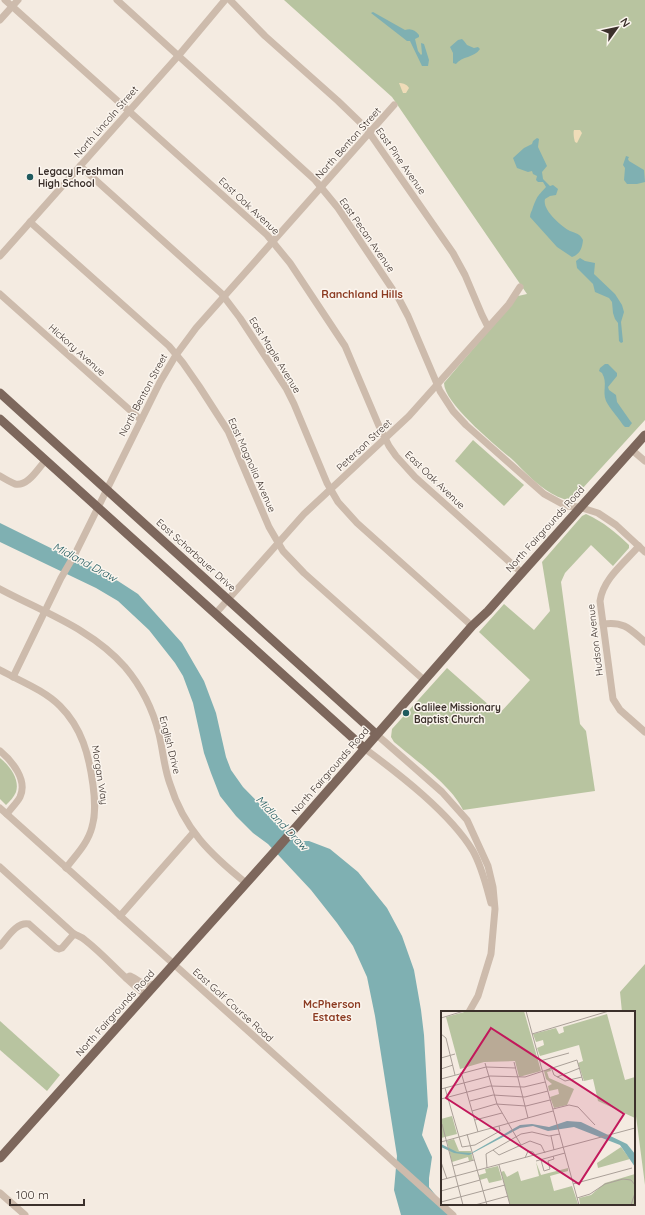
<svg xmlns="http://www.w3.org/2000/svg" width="645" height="1215" font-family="Quicksand,sans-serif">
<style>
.green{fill:#b8c4a0}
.sand{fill:#efdcb8}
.water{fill:#7fb0b2}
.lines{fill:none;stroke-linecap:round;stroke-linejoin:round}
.minor{stroke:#cdbbac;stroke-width:7}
.major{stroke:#7d675c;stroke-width:9}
.poi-dot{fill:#1f5a5e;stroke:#fbf5ee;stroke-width:1.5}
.labels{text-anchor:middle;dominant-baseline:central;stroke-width:3;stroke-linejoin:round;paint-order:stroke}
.street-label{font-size:10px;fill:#3b302b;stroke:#fbf5ee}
.poi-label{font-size:10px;font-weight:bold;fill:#3b302b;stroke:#fbf5ee;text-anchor:start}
.neighbourhood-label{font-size:11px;font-weight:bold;fill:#8c3b22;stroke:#fbf5ee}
.water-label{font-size:11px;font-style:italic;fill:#1f5a5e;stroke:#fbf5ee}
.inset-road{fill:none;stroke:#aaa098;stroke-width:1}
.view{fill:#c2185b;fill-opacity:0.15;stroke:#c2185b;stroke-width:2}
.inset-edge{fill:none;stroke:#3b302b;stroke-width:2}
</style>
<rect width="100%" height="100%" fill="#f4ebe1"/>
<g class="green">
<path d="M284,0H645V420L571,501C562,499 553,495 546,490C534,482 524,471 514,461C498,447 444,404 444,383L518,296L527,294L392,97Z"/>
<polygon points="473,440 524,485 504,506 455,461"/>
<path d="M586,514C605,523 614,531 629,545V548L613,566L591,545L565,573L561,582L580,724L586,731L595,791L463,810C453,787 414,759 394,742L391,737L392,729L447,668L499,714L530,680L479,632L504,604L534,630L550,611L542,562L582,516Z"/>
<path d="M0,758C9,765 20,779 16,792C14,797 10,801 6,805L0,799Z"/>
<polygon points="645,964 645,1185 634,1101 634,1012 622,1012 620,992"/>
<polygon points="0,1021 60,1075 47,1091 0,1050"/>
</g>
<g class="sand">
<path d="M399,83C402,83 407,84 409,88L406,93H403Z"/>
<path d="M574,130H580L582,133L577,143L575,142C574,139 573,133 574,130Z"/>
</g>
<g class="water">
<path d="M373,12L405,30C411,28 415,30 419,35V37L415,39L418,51L421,55L422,54L421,43L424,44L429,60L428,66H422L410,41H407L371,13Z"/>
<path d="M462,39L464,41L467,45L474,48L478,47L480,49C474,58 462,56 456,64L453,63V53L450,47L458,40Z"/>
<path d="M537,138L539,139L538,147L547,166L542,172L543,179L550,186L553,185L558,189L556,195L550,196L545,199C542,210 561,226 570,231C576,233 580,234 583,240C582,249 580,254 572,257L557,247L530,217C530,213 532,211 533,207C538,195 537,197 546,187L543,182H538L536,180L537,176L533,174L532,171L528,172L517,168L513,158L524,148L532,144L533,141Z"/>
<polygon points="626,156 629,157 628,159 629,161 644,170 645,182 637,184 627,184 624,180 625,168 623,165"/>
<polygon points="580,258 585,261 595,263 594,274 615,294 622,305 624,312 621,322 623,342 621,343 619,341 618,323 615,319 613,313 612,302 609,298 595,292 593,284 577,268 576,261"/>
<path d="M605,364H608L617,373V376L608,387L609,390L616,395L617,402L631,422L632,423L629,427H625L623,425C618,417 610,409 606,401C602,391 608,383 602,373L599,371L600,368Z"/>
<polygon points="0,523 77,561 81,561 118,581 138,594 182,643 204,681 216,713 226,757 231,770 243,787 296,841 309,841 330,849 358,872 387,908 402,936 414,970 421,1010 424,1035 428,1106 422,1135 432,1157 429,1178 429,1187 442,1203 449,1215 401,1215 394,1190 397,1156 375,1016 367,977 353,946 337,923 311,890 268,844 253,833 236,816 220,796 211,773 204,753 193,703 183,676 175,663 149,630 118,601 96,588 0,542"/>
</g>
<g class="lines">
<g class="minor">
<polyline points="5,0 267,235 290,263 345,346 379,426 389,446 396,456 415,477 522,573"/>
<polyline points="117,0 315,180 338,208 399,299 408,316 440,391 453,411 466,425 544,494 566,506 579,507 598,513 616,525 645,552"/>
<polyline points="230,0 265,36 338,101 366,128 453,253 465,275 482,315 488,327"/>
<polyline points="0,20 18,0"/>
<polyline points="80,166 221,293 240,318 286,388 294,404 327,483 338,502 357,523 472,626"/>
<polyline points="30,222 169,346 183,363 199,386 228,431 269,527 283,551 304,573 424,680"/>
<polyline points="0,256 179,55 225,0"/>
<polyline points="0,294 141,420"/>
<polyline points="632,450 645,461"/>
<path d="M0,476C5,479 10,482 15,484C28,487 38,468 46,460"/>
<path d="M639,546C624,563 603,579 600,601L613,699L620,710L645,732"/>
<path d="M0,589C43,612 92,629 125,667C141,686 153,710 159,734C163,750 164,768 170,784C184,829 210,854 246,883"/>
<polyline points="216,613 304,514 409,416 509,304 520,287"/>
<path d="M603,624C624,621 630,629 645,642"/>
<path d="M0,670C20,681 44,690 60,706C82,728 89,755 93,785C95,800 96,813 92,827C88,843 76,855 66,868"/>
<polyline points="13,677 61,578 75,554 160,382 176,355 196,328 394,105"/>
<polyline points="376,734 442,792 467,820 488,866 493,887 495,909 491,954 478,996 469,1012"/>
<path d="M364,748C399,774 450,813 473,851C482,867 486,885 491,903"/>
<path d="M0,751C12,761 28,780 20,797C17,803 11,808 7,814"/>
<polyline points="0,808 453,1215"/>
<path d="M0,867L74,934C78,936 82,937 85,940C107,957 124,979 146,995"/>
<polyline points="120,916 193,833"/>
<path d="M0,946C7,938 17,921 29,924L56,948L59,949L62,948L74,934"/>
<path d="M126,978L130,976C143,982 139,985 155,984"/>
<polyline points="0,1193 25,1215"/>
</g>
<g class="major">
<polyline points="0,393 376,734"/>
<polyline points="0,419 364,748"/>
<polyline points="0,1158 275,851 472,626 488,611 645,435"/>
</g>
</g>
<g class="poi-dot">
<circle cx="30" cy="177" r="4"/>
<circle cx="406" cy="713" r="4"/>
</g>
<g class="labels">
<g class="street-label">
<text transform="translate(106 122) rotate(-49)">North Lincoln Street</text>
<text transform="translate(348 143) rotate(-48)">North Benton Street</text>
<text transform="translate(401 161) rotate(55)">East Pine Avenue</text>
<text transform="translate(249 206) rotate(43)">East Oak Avenue</text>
<text transform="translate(367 235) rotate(55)">East Pecan Avenue</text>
<text transform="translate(77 350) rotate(42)">Hickory Avenue</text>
<text transform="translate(275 355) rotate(58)">East Maple Avenue</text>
<text transform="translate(143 395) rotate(-62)">North Benton Street</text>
<text transform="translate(364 445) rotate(-43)">Peterson Street</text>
<text transform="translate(252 465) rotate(66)">East Magnolia Avenue</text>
<text transform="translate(435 480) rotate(44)">East Oak Avenue</text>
<text transform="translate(545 529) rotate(-48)">North Fairgrounds Road</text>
<text transform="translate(196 555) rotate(42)">East Scharbauer Drive</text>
<text transform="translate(595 640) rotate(-97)">Hudson Avenue</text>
<text transform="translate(170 745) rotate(76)">English Drive</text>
<text transform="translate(330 771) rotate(-49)">North Fairgrounds Road</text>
<text transform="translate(100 775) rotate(81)">Morgan Way</text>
<text transform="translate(233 1005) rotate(42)">East Golf Course Road</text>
<text transform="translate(115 1013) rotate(-48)">North Fairgrounds Road</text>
</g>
<g class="poi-label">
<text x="38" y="171">Legacy Freshman<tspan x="38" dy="12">High School</tspan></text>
<text x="414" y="707">Galilee Missionary<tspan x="414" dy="12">Baptist Church</tspan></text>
</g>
<g class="neighbourhood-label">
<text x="362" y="294">Ranchland Hills</text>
<text x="332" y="1004">McPherson<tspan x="332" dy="13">Estates</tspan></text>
</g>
<g class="water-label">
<text transform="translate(85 562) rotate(28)">Midland Draw</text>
<text transform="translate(282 823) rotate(47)">Midland Draw</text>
</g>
</g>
<g transform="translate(441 1011)">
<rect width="194" height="194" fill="#f4ebe1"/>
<path d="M27,0H83L100,60L78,66L74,50L43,51L19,58L5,6ZM166,3L184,69L194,66V107L157,90L152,68L143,70L137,52L142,50L138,34L99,45L96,37L103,34L102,29L95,31L92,23L115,17L118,23L123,21L122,16ZM109,57L110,60L106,61L108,67L133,78L126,94L113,97L109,86L118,83L117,78L108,80L107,75L111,73L105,68L103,60ZM11,105L16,123L0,127V108ZM13,128L18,140H30L32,149L28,150L27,146L11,151L6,130ZM180,136L189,148L157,157L156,152ZM95,151L100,164L127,157V160L109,165L113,180L131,175L137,193L69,194L60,161L63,160L66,166L77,160L80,170L98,165ZM57,155L61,169L48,172L46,167L39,169L38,164L45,162L44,158ZM194,163V194H139L138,187L150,184L164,172Z" fill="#b8c4a0"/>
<path d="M126,110L140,111L186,133L194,143V156L179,134L133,116L107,120L92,115L79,117L28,144L13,142L0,136V133L16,141L30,142L79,114L91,113L108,116Z" fill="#7fb0b2"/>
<path class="inset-road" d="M85,0L138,194M0,7L23,0M0,23L5,27L14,64M91,23L168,0M0,47L14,43M99,50L128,42M73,51L87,107M44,52L56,93L80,134M110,56L113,64L124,70L141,66M0,58L12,54M20,61L37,121M116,66L139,57M0,68L45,56L75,57M4,77L21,136L34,134L59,120L58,115M0,78L49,65L84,66L136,49L142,70M0,88L49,75L83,76L104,71M29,90L52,84L84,86L107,80M112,98L128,94L137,96L154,114M31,100L55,93L85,95L109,89M34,109L61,102M1,113L22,194M26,123L46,194M110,125L113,139M0,131L112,100M52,139L58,144L89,130L100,134L104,142M84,147L87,140L92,141L94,144M100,149L103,160L109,158L107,150L113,148L112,145M95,150L124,142M0,151L6,168M58,154L69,194M12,155L33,149M46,157L45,143L80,123L91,121L108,125L119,123M0,169L194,117M132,173L191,157M0,180L39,169M136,187L149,183L164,173L182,168L190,169L194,174M0,191L64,174M34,194L67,185M190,194L194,182"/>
<path class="view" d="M50,17L183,103L138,173L5,87Z"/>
<rect width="194" height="194" class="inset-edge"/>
</g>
<g transform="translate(617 28) rotate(57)" stroke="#fbf5ee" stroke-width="3" paint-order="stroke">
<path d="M0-3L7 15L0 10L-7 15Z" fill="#3b302b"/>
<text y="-6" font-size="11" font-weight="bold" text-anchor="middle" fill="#3b302b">N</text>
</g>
<path d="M10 1199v6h74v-6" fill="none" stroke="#3b302b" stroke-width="2"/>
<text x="16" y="1199" font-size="12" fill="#3b302b" stroke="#fbf5ee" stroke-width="3" paint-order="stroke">100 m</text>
</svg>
